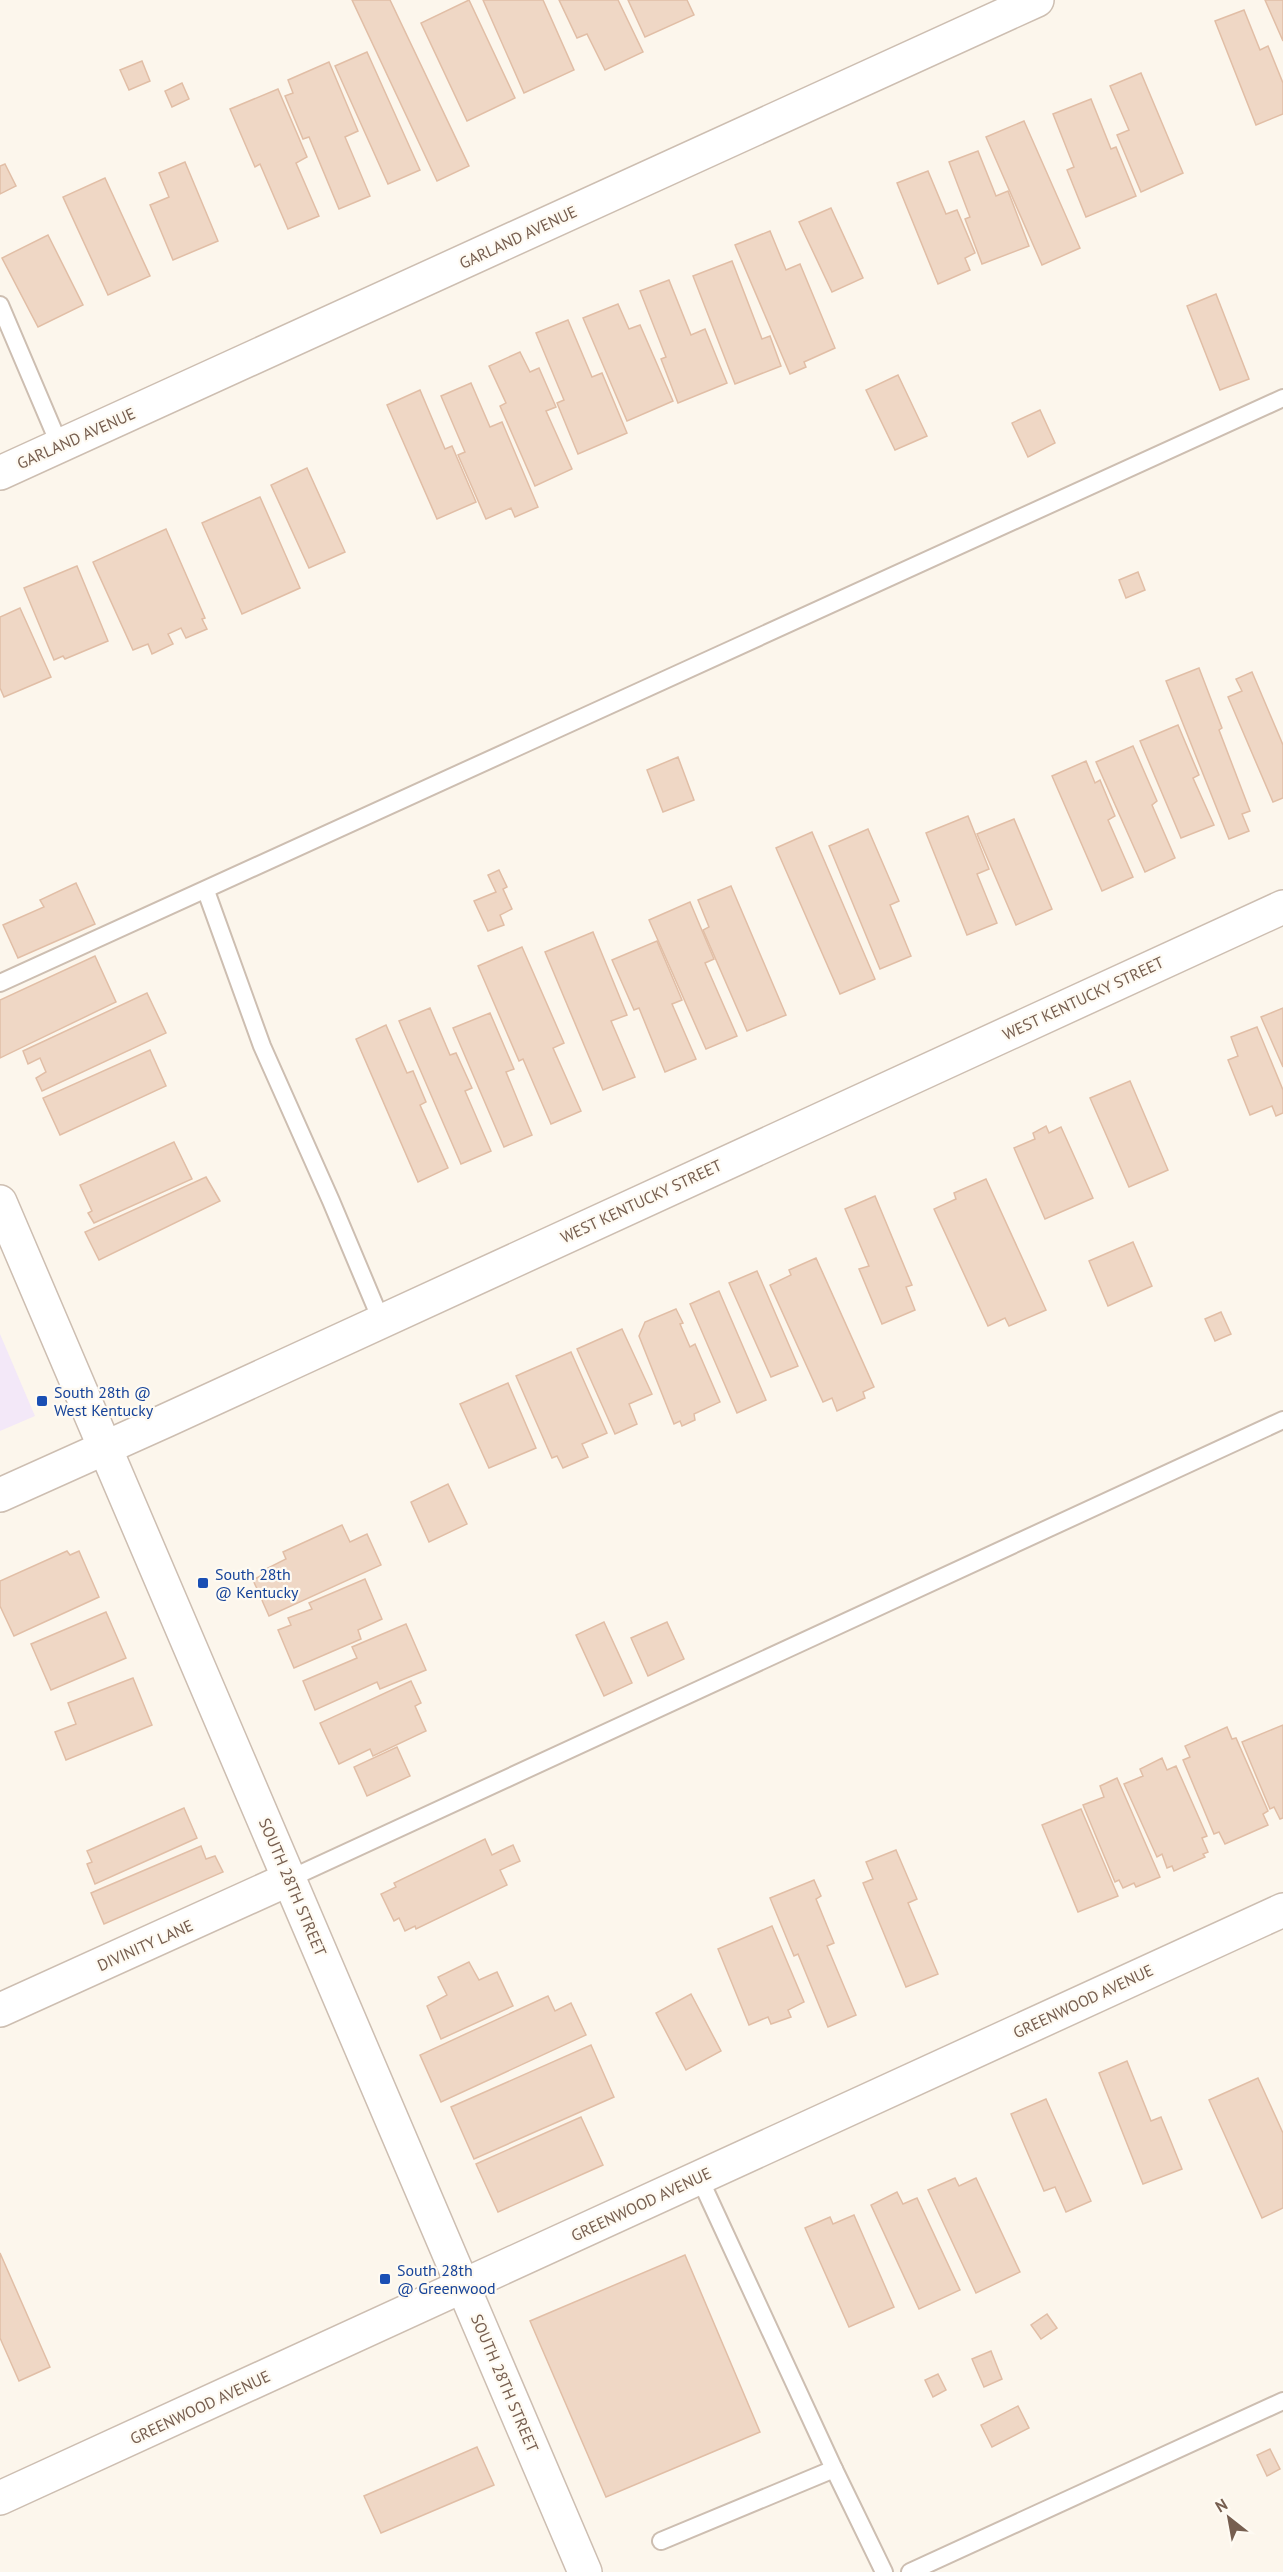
<svg xmlns="http://www.w3.org/2000/svg" width="1283" height="2572" font-family="'PT Sans',sans-serif">
<style>
.education{fill:#f3e8f8}
.building{fill:#efd7c5;stroke:#e1bea6;stroke-width:1.5}
.lines{fill:none;stroke-linecap:round;stroke-linejoin:round}
.lane-casing{stroke:#cdbeb1;stroke-width:20}
.street-casing{stroke:#cdbeb1;stroke-width:36}
.lane{stroke:#fff;stroke-width:16}
.street{stroke:#fff;stroke-width:33}
.transit-dot{fill:#1a4fb4;stroke:#fefaf2;stroke-width:2}
.labels{text-anchor:middle;dominant-baseline:central;stroke-width:4.5;stroke-linejoin:round;paint-order:stroke}
.street-label{font-size:16px;fill:#765e4f;stroke:#fefaf2}
.transit-label{font-size:16px;fill:#164399;stroke:#fefaf2;text-anchor:start}
</style>
<rect width="100%" height="100%" fill="#fcf6ec"/>
<polygon class="education" points="0,1334 35,1416 0,1431"/>
<g class="building">
<polygon points="352,0 390,0 469,166 437,181"/>
<polygon points="469,0 515,98 467,121 421,23"/>
<polygon points="483,0 543,0 574,70 524,93"/>
<polygon points="559,0 618,0 643,52 605,70 587,34 577,38"/>
<polygon points="628,0 687,0 694,15 645,37"/>
<polygon points="1265,0 1283,0 1283,41"/>
<polygon points="1244,10 1260,50 1268,46 1283,83 1283,114 1256,125 1215,21"/>
<polygon points="367,52 420,170 388,184 335,66"/>
<polygon points="142,61 150,81 129,90 120,70"/>
<polygon points="329,62 358,131 345,137 370,196 339,209 309,137 303,139 285,96 293,93 288,80"/>
<polygon points="1141,73 1183,173 1141,192 1117,135 1129,130 1110,86"/>
<polygon points="182,83 189,99 172,107 165,91"/>
<polygon points="278,89 307,157 296,163 319,216 288,229 260,164 255,167 230,109"/>
<polygon points="1091,99 1111,149 1116,147 1136,196 1086,217 1067,170 1074,167 1053,114"/>
<polygon points="1024,121 1080,248 1042,265 986,137"/>
<polygon points="978,151 996,196 1008,191 1029,246 982,264 965,219 970,217 949,162"/>
<polygon points="185,162 218,241 173,260 150,205 169,197 159,173"/>
<polygon points="5,164 16,186 0,194 0,166"/>
<polygon points="928,171 946,214 957,210 975,253 965,258 970,270 938,284 897,183"/>
<polygon points="105,178 150,276 108,295 63,197"/>
<polygon points="831,208 863,278 832,292 799,222"/>
<polygon points="770,231 786,270 800,264 835,348 804,362 806,367 790,374 735,245"/>
<polygon points="48,235 83,305 38,327 2,258"/>
<polygon points="732,261 762,339 770,336 781,366 735,384 693,276"/>
<polygon points="669,280 691,335 705,329 727,383 678,403 661,359 666,357 640,291"/>
<polygon points="1216,294 1249,379 1220,390 1187,306"/>
<polygon points="618,304 629,329 640,325 673,401 627,421 583,318"/>
<polygon points="568,320 592,377 602,373 627,433 578,454 557,403 564,400 536,333"/>
<polygon points="520,352 530,372 539,368 556,407 546,411 572,469 535,486 500,406 506,403 489,366"/>
<polygon points="898,375 927,436 895,450 866,390"/>
<polygon points="471,383 490,427 502,422 538,507 515,517 511,508 486,519 458,455 465,452 441,396"/>
<polygon points="420,390 445,449 452,446 476,502 437,519 387,405"/>
<polygon points="1040,410 1055,443 1028,457 1012,423"/>
<polygon points="307,468 345,552 309,568 271,485"/>
<polygon points="260,497 300,588 242,614 202,523"/>
<polygon points="166,529 205,618 202,619 207,629 186,638 181,628 168,634 173,644 152,654 148,644 133,650 93,562"/>
<polygon points="77,566 108,641 65,659 63,656 54,660 24,588"/>
<polygon points="1138,572 1145,590 1126,598 1119,580"/>
<polygon points="20,608 51,677 4,697 0,688 0,617"/>
<polygon points="1199,668 1222,728 1219,730 1250,811 1242,814 1249,831 1229,839 1166,681"/>
<polygon points="1252,672 1283,745 1283,798 1273,802 1228,697 1242,691 1236,679"/>
<polygon points="1178,725 1199,775 1193,778 1214,825 1181,838 1140,741"/>
<polygon points="1133,746 1157,801 1152,805 1175,858 1145,872 1096,762"/>
<polygon points="678,757 694,800 663,812 647,770"/>
<polygon points="1086,761 1095,783 1100,780 1115,816 1108,820 1133,877 1102,891 1052,776"/>
<polygon points="968,816 989,869 977,874 997,923 967,935 926,833"/>
<polygon points="1014,819 1052,909 1016,925 977,834"/>
<polygon points="868,829 899,901 890,905 911,956 880,969 829,846"/>
<polygon points="812,832 875,979 840,994 776,848"/>
<polygon points="499,870 507,887 503,889 512,909 500,915 504,925 488,931 474,901 496,892 488,875"/>
<polygon points="76,883 95,924 18,958 3,925 44,907 40,900"/>
<polygon points="731,886 786,1015 747,1031 703,930 709,927 698,900"/>
<polygon points="690,902 714,959 705,963 737,1036 706,1049 649,920"/>
<polygon points="593,932 627,1015 611,1021 635,1077 603,1090 545,952"/>
<polygon points="657,941 682,1000 672,1004 696,1059 665,1072 639,1008 634,1010 612,960"/>
<polygon points="522,947 564,1043 553,1048 581,1111 551,1124 523,1059 519,1061 478,966"/>
<polygon points="95,956 116,1002 0,1058 0,1000"/>
<polygon points="147,993 166,1033 42,1091 36,1078 46,1072 40,1058 28,1064 23,1051"/>
<polygon points="430,1008 450,1055 456,1053 472,1088 465,1091 491,1151 461,1164 399,1021"/>
<polygon points="1283,1008 1283,1067 1261,1017"/>
<polygon points="490,1013 514,1069 506,1072 532,1135 504,1147 453,1028"/>
<polygon points="386,1025 407,1073 413,1071 426,1102 420,1105 448,1168 418,1182 356,1039"/>
<polygon points="1257,1027 1283,1090 1283,1113 1276,1116 1272,1106 1250,1115 1228,1060 1238,1056 1231,1037"/>
<polygon points="150,1050 166,1086 60,1135 43,1098"/>
<polygon points="1130,1081 1168,1170 1129,1187 1090,1098"/>
<polygon points="1046,1126 1049,1133 1061,1127 1093,1198 1045,1219 1014,1148 1035,1139 1033,1133"/>
<polygon points="174,1142 192,1179 94,1223 88,1213 92,1211 80,1185"/>
<polygon points="206,1177 220,1201 99,1260 85,1232"/>
<polygon points="986,1179 1046,1310 1009,1326 1005,1318 988,1326 934,1209 956,1199 954,1193"/>
<polygon points="875,1196 912,1285 906,1287 915,1310 882,1324 859,1269 869,1266 845,1209"/>
<polygon points="1133,1242 1152,1286 1108,1306 1089,1261"/>
<polygon points="816,1258 874,1387 863,1392 865,1398 837,1411 832,1398 823,1402 770,1285 791,1275 789,1270"/>
<polygon points="757,1271 798,1366 771,1377 729,1283"/>
<polygon points="719,1291 766,1400 737,1413 690,1304"/>
<polygon points="676,1309 683,1323 680,1324 690,1347 695,1344 720,1402 694,1414 695,1420 682,1426 680,1421 674,1424 639,1336 645,1322"/>
<polygon points="1221,1312 1231,1334 1215,1341 1205,1319"/>
<polygon points="622,1329 652,1394 629,1404 637,1424 615,1434 577,1349"/>
<polygon points="571,1352 607,1433 582,1444 588,1457 563,1468 557,1456 552,1458 516,1376"/>
<polygon points="508,1383 536,1448 489,1468 460,1404"/>
<polygon points="448,1484 467,1524 429,1542 411,1502"/>
<polygon points="342,1525 350,1542 367,1534 381,1565 269,1616 253,1580 266,1573 264,1570 286,1559 283,1552"/>
<polygon points="67,1551 70,1555 79,1551 99,1597 14,1636 0,1606 0,1581"/>
<polygon points="365,1579 382,1619 358,1630 361,1639 294,1668 278,1630 291,1625 288,1618 312,1609 309,1603"/>
<polygon points="106,1612 126,1658 51,1690 31,1644"/>
<polygon points="604,1622 632,1683 604,1696 576,1635"/>
<polygon points="667,1622 684,1659 648,1676 631,1638"/>
<polygon points="406,1624 426,1670 380,1689 377,1682 315,1710 303,1681 357,1658 352,1647"/>
<polygon points="133,1678 152,1725 66,1760 55,1732 76,1724 68,1703"/>
<polygon points="411,1681 421,1703 415,1706 426,1731 373,1756 370,1749 339,1764 320,1723"/>
<polygon points="1283,1725 1283,1818 1280,1819 1274,1807 1270,1809 1242,1742"/>
<polygon points="1227,1727 1232,1739 1236,1738 1268,1811 1263,1814 1268,1825 1225,1844 1219,1832 1214,1834 1183,1760 1190,1757 1185,1746"/>
<polygon points="397,1747 410,1776 367,1796 354,1767"/>
<polygon points="1162,1758 1167,1770 1176,1766 1207,1836 1202,1838 1208,1852 1203,1854 1205,1857 1174,1871 1172,1866 1167,1868 1162,1854 1157,1857 1124,1784 1143,1776 1140,1769"/>
<polygon points="1117,1778 1160,1877 1136,1887 1134,1883 1123,1888 1119,1880 1115,1882 1083,1805 1104,1797 1100,1786"/>
<polygon points="184,1808 197,1838 95,1884 87,1864 92,1862 87,1851"/>
<polygon points="1081,1809 1118,1896 1078,1912 1042,1825"/>
<polygon points="485,1839 492,1855 513,1845 520,1861 500,1870 507,1885 416,1929 415,1926 405,1931 399,1918 394,1921 381,1894 396,1887 394,1883"/>
<polygon points="201,1846 206,1859 215,1856 223,1872 104,1924 91,1893"/>
<polygon points="896,1850 917,1899 908,1903 938,1974 906,1987 863,1883 873,1879 866,1862"/>
<polygon points="814,1880 821,1896 816,1899 834,1943 827,1946 856,2015 828,2027 798,1954 794,1956 770,1898"/>
<polygon points="772,1926 804,2002 788,2010 791,2017 771,2024 768,2017 749,2025 718,1949"/>
<polygon points="469,1962 479,1980 497,1972 513,2006 441,2039 427,2006 447,1995 438,1977"/>
<polygon points="691,1994 721,2051 686,2070 656,2013"/>
<polygon points="548,1996 555,2011 571,2003 586,2035 441,2102 420,2055"/>
<polygon points="591,2045 614,2097 474,2159 451,2107"/>
<polygon points="1127,2061 1151,2121 1161,2117 1182,2169 1143,2184 1099,2073"/>
<polygon points="1258,2078 1283,2133 1283,2208 1262,2218 1209,2100"/>
<polygon points="1046,2099 1091,2201 1066,2212 1055,2187 1044,2191 1011,2114"/>
<polygon points="581,2117 603,2165 498,2212 476,2164"/>
<polygon points="955,2178 959,2186 976,2178 1020,2272 976,2293 928,2190"/>
<polygon points="897,2192 903,2204 917,2198 960,2290 919,2309 871,2205"/>
<polygon points="854,2215 894,2307 849,2327 805,2228 830,2217 833,2224"/>
<polygon points="0,2253 50,2367 19,2381 0,2338"/>
<polygon points="685,2255 760,2432 606,2497 530,2321"/>
<polygon points="1047,2314 1057,2328 1041,2339 1031,2325"/>
<polygon points="991,2351 1002,2379 984,2387 972,2359"/>
<polygon points="938,2374 946,2390 933,2397 925,2380"/>
<polygon points="1018,2406 1029,2428 992,2447 981,2425"/>
<polygon points="477,2447 494,2485 381,2533 364,2496"/>
<polygon points="1270,2449 1280,2469 1267,2476 1257,2455"/>
</g>
<g class="lines">
<defs>
<g id="lane">
<polyline points="0,305 60,446"/>
<polyline points="206,891 262,1046 331,1201 381,1320"/>
<polyline points="0,983 1283,398"/>
<polyline points="289,1879 1283,1420"/>
<polyline points="699,2177 834,2469 884,2572"/>
<polyline points="661,2541 834,2469"/>
<polyline points="910,2572 1283,2401"/>
</g>
<g id="street">
<polyline points="0,473 1037,0"/>
<polyline points="0,1202 585,2572"/>
<polyline points="0,1495 167,1420 1283,907"/>
<polyline points="0,2010 289,1879"/>
<polyline points="0,2498 1283,1910"/>
</g>
</defs>
<use href="#lane" class="lane-casing"/>
<use href="#street" class="street-casing"/>
<use href="#lane" class="lane"/>
<use href="#street" class="street"/>
</g>
<g class="transit-dot">
<rect x="36" y="1395" width="12" height="12" rx="3"/>
<rect x="197" y="1577" width="12" height="12" rx="3"/>
<rect x="379" y="2273" width="12" height="12" rx="3"/>
</g>
<g class="labels">
<g class="street-label">
<text transform="translate(518 237) rotate(-25)">GARLAND AVENUE</text>
<text transform="translate(76 438) rotate(-24)">GARLAND AVENUE</text>
<text transform="translate(1083 998) rotate(-25)">WEST KENTUCKY STREET</text>
<text transform="translate(641 1201) rotate(-25)">WEST KENTUCKY STREET</text>
<text transform="translate(293 1887) rotate(67)">SOUTH 28TH STREET</text>
<text transform="translate(145 1945) rotate(-24)">DIVINITY LANE</text>
<text transform="translate(1083 2001) rotate(-25)">GREENWOOD AVENUE</text>
<text transform="translate(641 2204) rotate(-25)">GREENWOOD AVENUE</text>
<text transform="translate(505 2383) rotate(67)">SOUTH 28TH STREET</text>
<text transform="translate(200 2407) rotate(-25)">GREENWOOD AVENUE</text>
</g>
<g class="transit-label">
<text x="54" y="1392">South 28th @<tspan x="54" dy="18">West Kentucky</tspan></text>
<text x="215" y="1574">South 28th<tspan x="215" dy="18">@ Kentucky</tspan></text>
<text x="397" y="2270">South 28th<tspan x="397" dy="18">@ Greenwood</tspan></text>
</g>
</g>
<g transform="translate(1229 2518) rotate(329)" stroke="#fefaf2" stroke-width="4.5" paint-order="stroke">
<path d="M0-4.5L10 22L0 15L-10 22Z" fill="#765e4f"/>
<text y="-9" font-size="16" font-weight="bold" text-anchor="middle" fill="#765e4f">N</text>
</g>
</svg>
